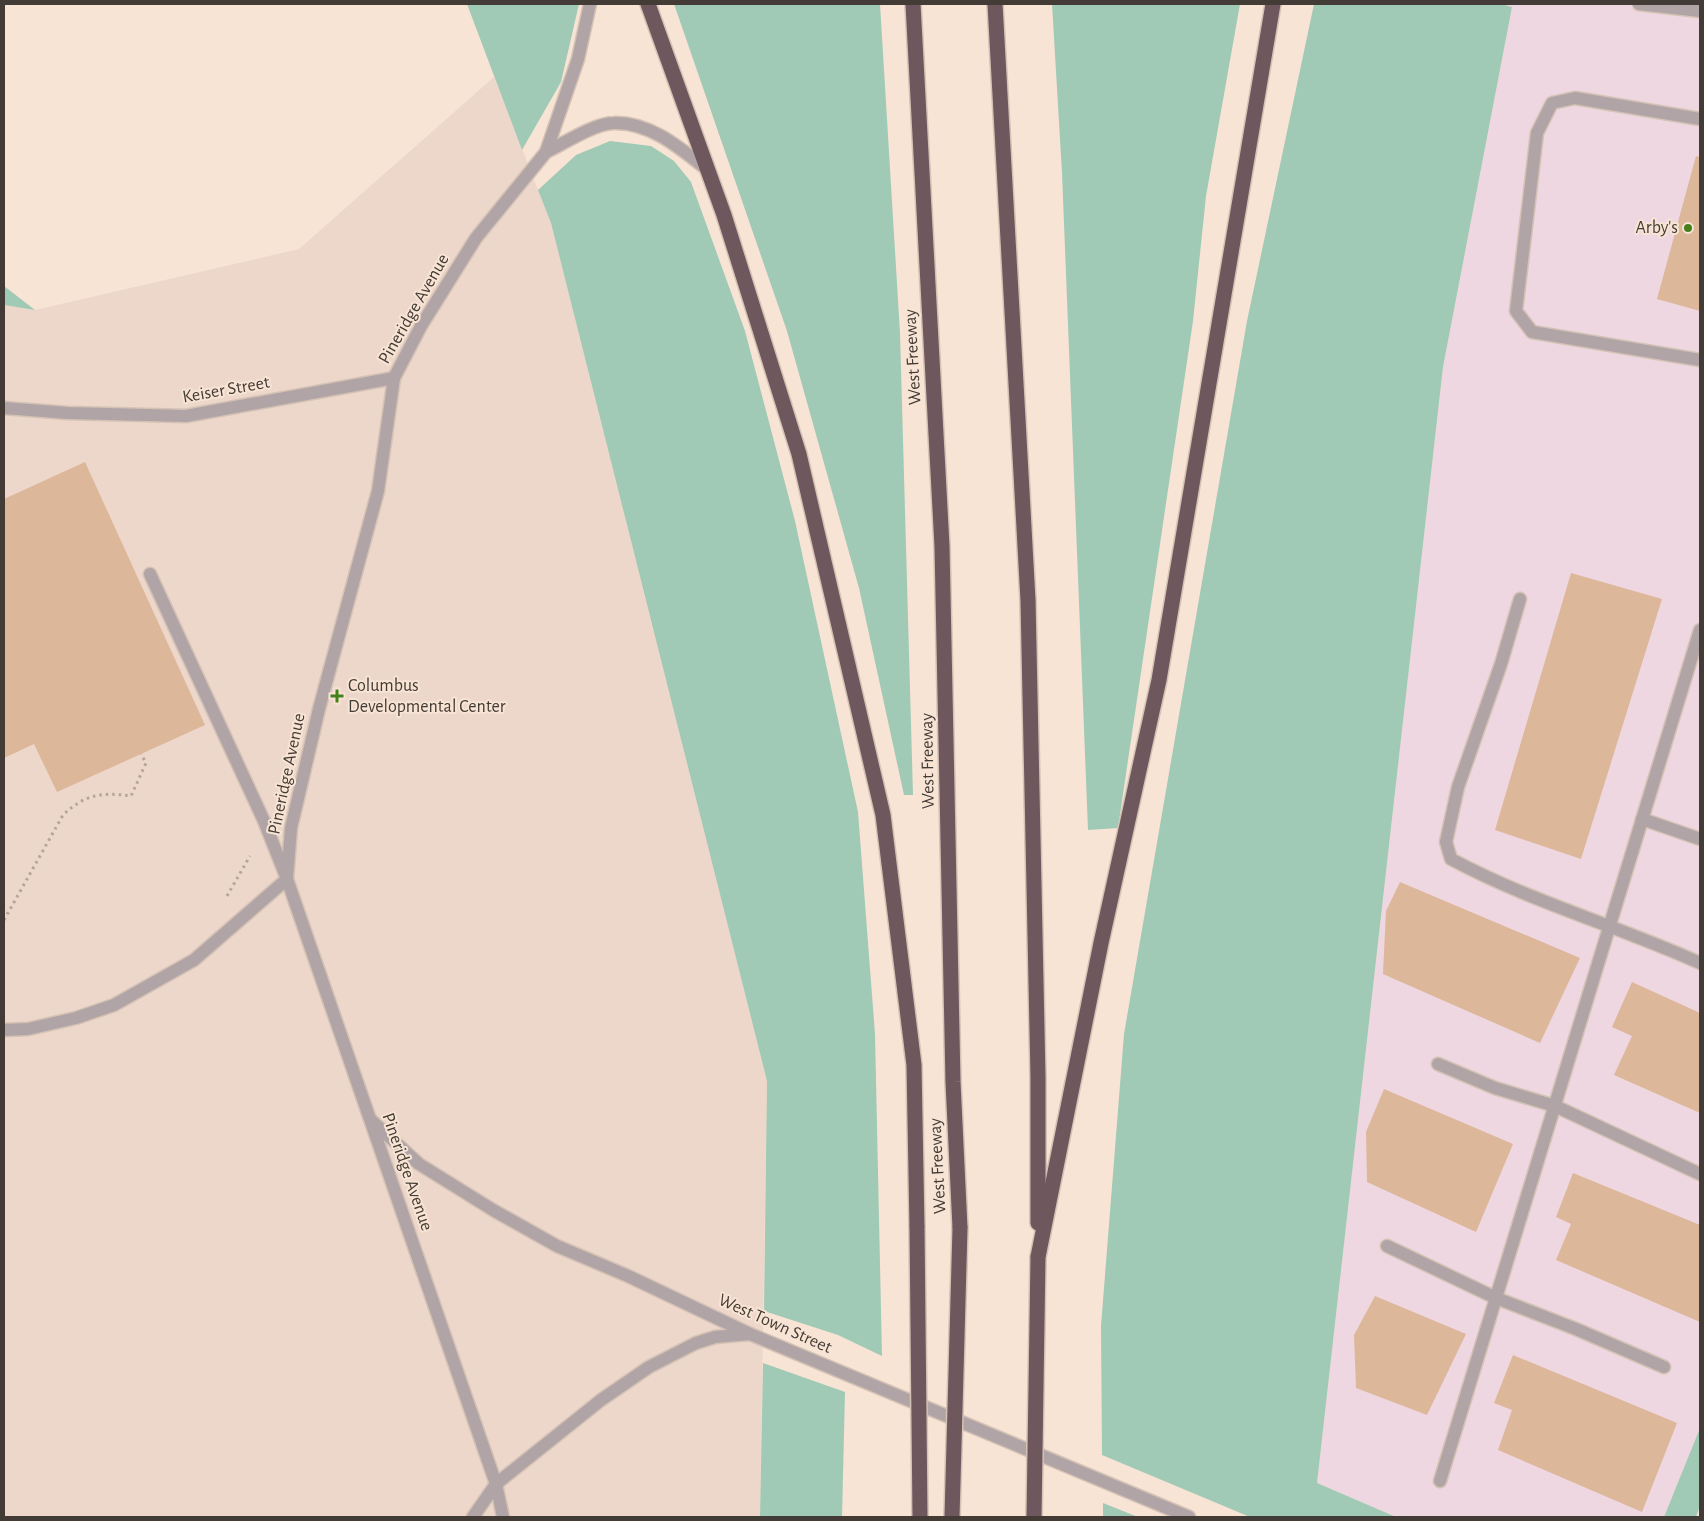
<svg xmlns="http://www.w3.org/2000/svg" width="1704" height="1521" font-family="'Alegreya Sans',sans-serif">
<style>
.commercial{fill:#eed7e1}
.medical{fill:#edd6ca}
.green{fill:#a0cab5}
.building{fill:#ddb799}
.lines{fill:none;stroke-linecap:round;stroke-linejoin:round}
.minor-casing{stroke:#d4c2b4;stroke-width:15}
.highway-casing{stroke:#d4c2b4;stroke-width:18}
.path{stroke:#b4a599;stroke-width:3;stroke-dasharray:2.5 4;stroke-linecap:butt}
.minor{stroke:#b0a4a7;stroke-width:12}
.highway{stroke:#6e575d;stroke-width:15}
.highway-bridge-casing{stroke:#d4c2b4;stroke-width:18;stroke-linecap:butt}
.highway-bridge{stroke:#6e575d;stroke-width:15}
.poi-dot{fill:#45801d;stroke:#f8e4d4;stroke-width:2}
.labels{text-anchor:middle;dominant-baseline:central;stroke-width:4;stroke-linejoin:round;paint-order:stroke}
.poi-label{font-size:18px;fill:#433b35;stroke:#f8e4d4;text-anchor:end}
.street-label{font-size:18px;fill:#433b35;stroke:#f8e4d4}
</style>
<rect width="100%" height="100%" fill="#f8e4d4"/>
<polygon class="commercial" points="1501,4 1700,4 1700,1428 1664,1517 1396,1517 1317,1483 1443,367 1512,7"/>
<polygon class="medical" points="494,77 551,223 767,1081 760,1517 4,1517 4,305 35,310 299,249"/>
<g class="green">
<polygon points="467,4 579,4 561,82 522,150"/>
<polygon points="674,4 880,4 900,333 913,795 904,795 859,588 787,331"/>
<polygon points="1052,4 1240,4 1206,196 1193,321 1118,828 1088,830 1062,173"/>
<polygon points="1314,4 1501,4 1512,7 1443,367 1317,1483 1396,1517 1250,1517 1102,1455 1101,1326 1124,1034 1247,321"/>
<polygon points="610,141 651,146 674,161 691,182 745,331 795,521 858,812 875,1034 882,1356 838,1335 764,1311 767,1081 551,223 538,190 576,155"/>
<polygon points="4,286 35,310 4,305"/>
<polygon points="763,1363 845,1392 842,1517 760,1517"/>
<polygon points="1700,1428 1700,1506 1696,1517 1664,1517"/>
<polygon points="1103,1503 1138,1517 1103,1517"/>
</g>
<g class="building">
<polygon points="1696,156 1700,157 1700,311 1657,299"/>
<polygon points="85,462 205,725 57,792 34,744 4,758 4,499"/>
<polygon points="1571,573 1662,599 1581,859 1495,830"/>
<polygon points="1400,882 1580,958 1540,1043 1383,974 1386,911"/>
<polygon points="1632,982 1700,1013 1700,1113 1614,1075 1632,1036 1612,1027"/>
<polygon points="1384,1089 1513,1144 1476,1232 1367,1182 1366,1132"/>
<polygon points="1573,1173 1700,1225 1700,1322 1556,1260 1571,1224 1556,1217"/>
<polygon points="1375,1296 1466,1334 1427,1415 1356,1388 1354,1335"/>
<polygon points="1513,1355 1677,1423 1642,1512 1498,1450 1512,1410 1494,1403"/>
</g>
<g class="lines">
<defs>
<g id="minor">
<polyline points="1639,4 1700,11"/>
<polyline points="1700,119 1575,98 1552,103 1537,133 1516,311 1532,332 1700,360"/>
<path d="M546,152C563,144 595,123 614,123C651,122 681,149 709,171"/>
<polyline points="4,408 68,413 186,416 394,378"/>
<path d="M1520,599L1501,664L1458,787L1446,842L1451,859C1531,902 1618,926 1700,963"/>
<polyline points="1642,819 1700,839"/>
<polyline points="4,1030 28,1029 76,1018 114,1005 194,960 287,879 264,821 150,574"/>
<polyline points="1438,1064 1495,1088 1555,1106 1700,1174"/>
<polyline points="372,1121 419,1164 493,1210 557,1246 628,1276 750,1334 1189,1517"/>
<polyline points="1387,1246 1496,1298 1576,1329 1664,1367"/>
<polyline points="1440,1481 1700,630"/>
<polyline points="473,1517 496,1484 601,1400 649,1367 696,1343 715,1337 750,1334"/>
<polyline points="503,1517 496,1484 287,879 291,828 319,709 378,491 394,378 421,326 476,238 546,152 578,59 590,4"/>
</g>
<g id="highway">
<polyline points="648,4 724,215 799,454 883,815 914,1065 917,1227"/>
<polyline points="913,4 942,546 953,1082 960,1228"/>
<polyline points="995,4 1028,600 1038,1077 1038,1223"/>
<polyline points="1038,1257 1101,943 1159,680 1273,4"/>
</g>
</defs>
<use href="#minor" class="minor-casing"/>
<use href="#highway" class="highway-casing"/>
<g class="path">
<polyline points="227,896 250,856"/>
<path d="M4,920L63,815C85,794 102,792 131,796L146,763L141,754"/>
</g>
<use href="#minor" class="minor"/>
<use href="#highway" class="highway"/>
<defs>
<g id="highway-bridge">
<polyline points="917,1227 920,1516"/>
<polyline points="952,1517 960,1228"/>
<polyline points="1034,1517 1038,1257"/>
</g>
</defs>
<use href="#highway-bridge" class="highway-bridge-casing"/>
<use href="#highway-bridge" class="highway-bridge"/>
</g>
<g class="poi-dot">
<circle cx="1688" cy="228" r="5"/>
<path d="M334.5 688.5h5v5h5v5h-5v5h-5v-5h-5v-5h5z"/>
</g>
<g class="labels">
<g class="poi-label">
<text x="1678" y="228">Arby's</text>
<text x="348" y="686" text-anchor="start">Columbus<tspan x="348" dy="21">Developmental Center</tspan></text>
</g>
<g class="street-label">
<text transform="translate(414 309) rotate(-60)">Pineridge Avenue</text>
<text transform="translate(913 357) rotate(-93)">West Freeway</text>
<text transform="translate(226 390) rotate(-10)">Keiser Street</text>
<text transform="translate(928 761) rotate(-91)">West Freeway</text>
<text transform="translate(287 774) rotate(-78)">Pineridge Avenue</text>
<text transform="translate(938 1166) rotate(-93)">West Freeway</text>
<text transform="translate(407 1172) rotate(71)">Pineridge Avenue</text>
<text transform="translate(775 1324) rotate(24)">West Town Street</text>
</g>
</g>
<rect width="1704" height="1521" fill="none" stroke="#433b35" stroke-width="10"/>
</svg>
